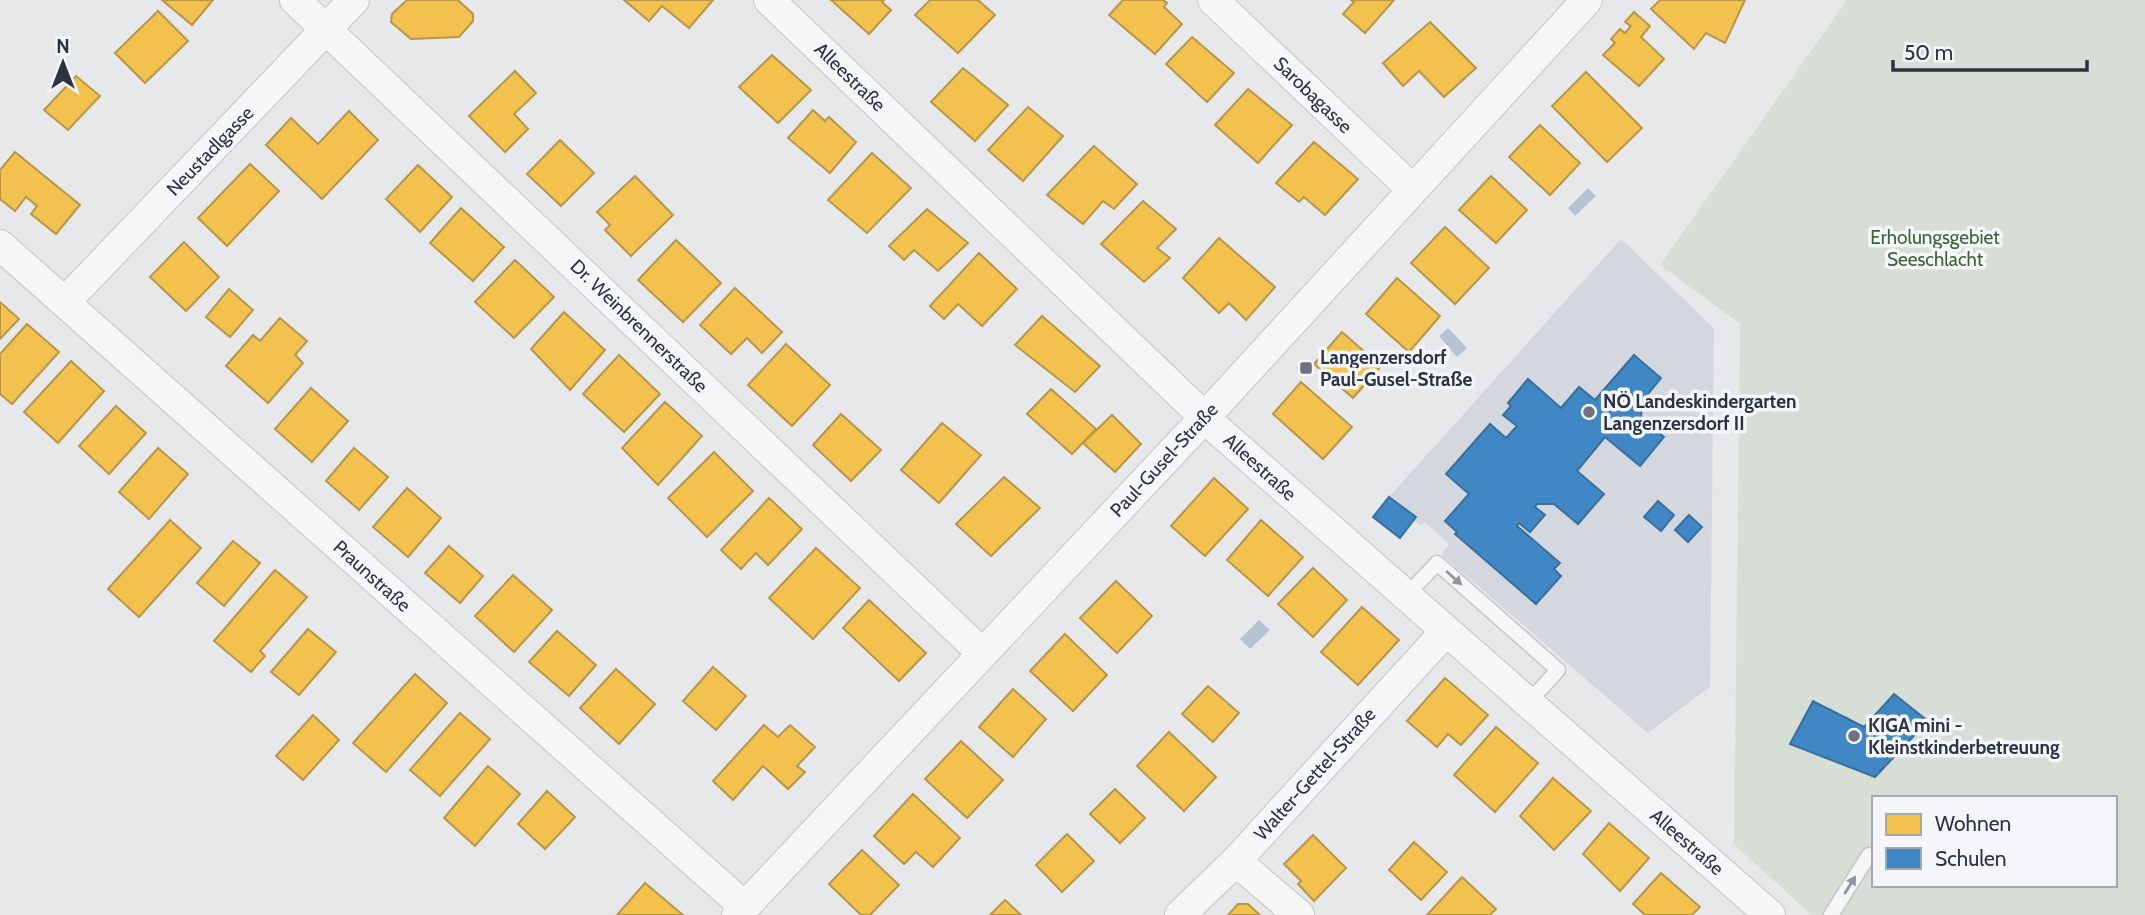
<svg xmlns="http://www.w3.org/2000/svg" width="2145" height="915" font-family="Cabin,sans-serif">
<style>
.built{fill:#d4d7dd}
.green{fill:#d6ded6;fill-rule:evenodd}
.water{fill:#b4c4d5}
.homes{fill:#f2c14e;stroke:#b6974b;stroke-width:2}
.schools{fill:#3f88c5;stroke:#396f9f;stroke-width:2}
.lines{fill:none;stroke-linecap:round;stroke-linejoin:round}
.service-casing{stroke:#c4c6c8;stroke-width:17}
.minor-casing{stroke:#c4c6c8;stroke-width:32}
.service{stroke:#f5f6f7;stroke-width:14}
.minor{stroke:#f5f6f7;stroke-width:30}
.oneway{fill:#90959e}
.poi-dot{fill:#6c737f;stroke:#f4f6f9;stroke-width:2.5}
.labels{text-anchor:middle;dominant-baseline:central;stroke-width:7;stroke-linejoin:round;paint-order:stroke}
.street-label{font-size:19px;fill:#2b3445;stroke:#f4f6f9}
.park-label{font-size:19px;fill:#3f6138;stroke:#f4f6f9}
.poi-label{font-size:19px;font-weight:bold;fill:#2b3445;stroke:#f4f6f9;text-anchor:start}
</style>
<rect width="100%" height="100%" fill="#e6e8ea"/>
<polygon class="built" points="1621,239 1714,328 1710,687 1648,733 1442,555 1449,544 1425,522 1421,526 1413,520 1416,517 1389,497"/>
<path class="green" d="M1847,0H2145V915H1811L1734,844L1740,324L1660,265ZM1874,798H2115V885H1874Z"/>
<g class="water">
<polygon points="1588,188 1596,196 1575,216 1568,208"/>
<polygon points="1448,328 1467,348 1457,357 1439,336"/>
<polygon points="1259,620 1270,630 1250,649 1240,639"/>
</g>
<g class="homes">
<polygon points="162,0 213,0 192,25"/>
<polygon points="407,0 458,0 473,14 473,21 459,37 411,39 391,22 392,14"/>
<polygon points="624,0 713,0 689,28 662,6 649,21"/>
<polygon points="831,0 884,0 882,2 891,10 869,34"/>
<polygon points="930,0 978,0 995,15 958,53 915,15"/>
<polygon points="1123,0 1163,0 1167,3 1164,7 1182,24 1155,54 1109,15"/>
<polygon points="1351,0 1394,0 1365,33 1343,14 1354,2"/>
<polygon points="1660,0 1745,0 1725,43 1706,33 1694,49 1651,9"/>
<polygon points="158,11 188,41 145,83 115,53"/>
<polygon points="1634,12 1650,26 1641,37 1664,59 1639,86 1603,55 1615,43 1611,39 1620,29 1625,33 1631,26 1625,22"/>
<polygon points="1430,22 1476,68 1444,97 1419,71 1403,86 1383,63"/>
<polygon points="1192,37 1234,73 1207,102 1166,64"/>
<polygon points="772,55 811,90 778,123 739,87"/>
<polygon points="963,68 1008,105 975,141 931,102"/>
<polygon points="515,71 536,93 514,114 528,129 505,152 469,116"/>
<polygon points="1586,72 1642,128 1607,162 1552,106"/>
<polygon points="76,76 100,96 68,130 44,110"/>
<polygon points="1248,89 1292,125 1258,163 1215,125"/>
<polygon points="1028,107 1063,136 1023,181 988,150"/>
<polygon points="813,110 825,121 829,117 856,142 830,173 788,138"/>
<polygon points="349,111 378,140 322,199 266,145 291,118 318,144"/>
<polygon points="1540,125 1580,163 1550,195 1509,157"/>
<polygon points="560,140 594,173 561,206 527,174"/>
<polygon points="1314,142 1358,179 1325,215 1304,197 1299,202 1276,183"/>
<polygon points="1094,146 1137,184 1114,209 1103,201 1083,224 1047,195"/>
<polygon points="15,152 80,205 56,234 31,214 37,206 26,197 15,211 0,199 0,170"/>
<polygon points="872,153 911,188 867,233 828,200"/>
<polygon points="250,164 279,191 227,246 198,218"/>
<polygon points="418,165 452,197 420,232 386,199"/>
<polygon points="635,176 673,215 631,256 605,230 610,225 597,212"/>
<polygon points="1491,176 1527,210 1496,243 1459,210"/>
<polygon points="1143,201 1176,229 1157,248 1170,258 1144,282 1101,244"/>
<polygon points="461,208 504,247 473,281 430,243"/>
<polygon points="927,209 968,243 938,271 914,250 904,260 889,246"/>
<polygon points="1445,227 1489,268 1455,304 1411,263"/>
<polygon points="1219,238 1275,287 1246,320 1229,303 1219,313 1183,278"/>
<polygon points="676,240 721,283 683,322 638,280"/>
<polygon points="184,242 219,277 186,311 150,277"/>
<polygon points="979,253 1017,289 982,326 958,304 944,319 930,306"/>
<polygon points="515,260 554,297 514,338 475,302"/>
<polygon points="1397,278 1440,316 1409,352 1366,314"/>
<polygon points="735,288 782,332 762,353 747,338 731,354 700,325"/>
<polygon points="229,289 253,310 230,337 206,317"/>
<polygon points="0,302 19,319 0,339"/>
<polygon points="564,312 605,350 570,390 531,349"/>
<polygon points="1042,316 1100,366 1075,392 1015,345"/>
<polygon points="280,318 307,341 295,355 303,363 268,403 226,366 253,335 260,341"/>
<polygon points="27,324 59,352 12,404 0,394 0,354"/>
<polygon points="1342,332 1381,366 1353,398 1314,364"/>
<polygon points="786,344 830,385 792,426 748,385"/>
<polygon points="619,355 660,394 624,432 583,394"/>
<polygon points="71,361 104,391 58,443 24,412"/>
<polygon points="1301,382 1352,427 1323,459 1273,414"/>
<polygon points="311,388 348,421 312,462 275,429"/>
<polygon points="1051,389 1096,429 1072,454 1027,414"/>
<polygon points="665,402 702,436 658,485 622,448"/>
<polygon points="116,406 146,433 109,474 79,446"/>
<polygon points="841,414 881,450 851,481 813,445"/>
<polygon points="1112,415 1141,444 1115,472 1083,443"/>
<polygon points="942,423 981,455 939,503 901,470"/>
<polygon points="158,448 188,474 149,519 119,492"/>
<polygon points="354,448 388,477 359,510 326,481"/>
<polygon points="714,452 753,491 707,537 668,498"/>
<polygon points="1004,477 1040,508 991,556 956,524"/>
<polygon points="1214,478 1248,509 1205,556 1171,526"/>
<polygon points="407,488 441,518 408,557 373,527"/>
<polygon points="769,498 802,529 768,565 756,553 741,569 721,550"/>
<polygon points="170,520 201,548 139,617 108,589"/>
<polygon points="1261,520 1303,557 1268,596 1227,560"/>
<polygon points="233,541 260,563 224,606 197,583"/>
<polygon points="449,546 483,576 460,603 425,573"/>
<polygon points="816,548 860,588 813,639 769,598"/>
<polygon points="1313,568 1347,600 1313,637 1278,604"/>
<polygon points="275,570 307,597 260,651 265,656 251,672 214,641"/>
<polygon points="513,575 552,610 514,652 475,616"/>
<polygon points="1116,581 1152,616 1117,653 1080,618"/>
<polygon points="869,600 926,653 899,681 843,628"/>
<polygon points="1362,607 1399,640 1358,685 1321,652"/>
<polygon points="308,629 336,652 299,695 271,672"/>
<polygon points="557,631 596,665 569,696 529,662"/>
<polygon points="1065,634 1107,675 1073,711 1030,671"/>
<polygon points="713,667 746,696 716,730 683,701"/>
<polygon points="616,669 655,704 619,744 580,708"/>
<polygon points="415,674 447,703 386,772 353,743"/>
<polygon points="1445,678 1488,715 1461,745 1448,734 1437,747 1407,721"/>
<polygon points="1208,686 1239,713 1213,742 1182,714"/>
<polygon points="1013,689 1046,719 1013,757 979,727"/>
<polygon points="460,713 490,739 440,796 410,770"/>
<polygon points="313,715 339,740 303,780 276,756"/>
<polygon points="764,725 778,737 790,725 815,747 797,766 805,772 788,789 763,766 733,800 713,781"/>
<polygon points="1496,727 1538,763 1495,812 1454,775"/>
<polygon points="1169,732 1216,777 1184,811 1137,766"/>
<polygon points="961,741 1003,780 967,818 925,779"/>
<polygon points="488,766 520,794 475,846 444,818"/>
<polygon points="1553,778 1591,811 1554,850 1520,816"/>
<polygon points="1115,789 1145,818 1120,843 1090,814"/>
<polygon points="547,791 575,817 545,849 518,824"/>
<polygon points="913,794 960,838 933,867 916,852 904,864 874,836"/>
<polygon points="1609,823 1649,858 1620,891 1583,854"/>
<polygon points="1067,834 1094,861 1062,892 1036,865"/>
<polygon points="1313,835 1346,868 1314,901 1298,884 1301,881 1284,864"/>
<polygon points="1414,842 1447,872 1421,900 1389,870"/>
<polygon points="862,850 899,885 870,915 861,915 829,884"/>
<polygon points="1661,873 1700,907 1692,915 1645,915 1633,904"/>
<polygon points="1462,877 1496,909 1490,915 1427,915"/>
<polygon points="645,883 683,915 617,915"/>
<polygon points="1005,900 1021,915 990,915"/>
<polygon points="1238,904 1248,904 1260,915 1228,915"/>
</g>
<g class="schools">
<polygon points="1634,355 1661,378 1642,401 1641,418 1664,437 1640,466 1605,437 1577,471 1604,494 1578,524 1554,504 1537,504 1535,507 1545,515 1530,532 1519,523 1517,526 1560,563 1554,569 1561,576 1536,604 1455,534 1457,532 1445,521 1469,494 1446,474 1490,424 1506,438 1517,426 1503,415 1511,406 1508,403 1528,379 1561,408 1579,387 1595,400"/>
<polygon points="1389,497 1416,517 1400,538 1373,517"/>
<polygon points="1658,501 1674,515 1661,531 1644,517"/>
<polygon points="1689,515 1702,527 1688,542 1675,530"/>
<polygon points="1894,694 1928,721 1875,777 1790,744 1813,701 1864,727"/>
</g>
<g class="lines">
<defs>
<g id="service">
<polyline points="1406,596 1437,563 1558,670 1528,703"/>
<polyline points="1831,915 1869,855"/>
</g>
<g id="minor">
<polyline points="295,0 982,653"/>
<polyline points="769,0 1219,431 1770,915"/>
<polyline points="1213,0 1412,189"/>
<polyline points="0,245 745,907"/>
<polyline points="65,302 354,0"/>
<polyline points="1236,861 1299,915"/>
<polyline points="737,915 1193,430 1587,0"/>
<polyline points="1180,915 1236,861 1446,631"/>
</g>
</defs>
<use href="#service" class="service-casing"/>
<use href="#minor" class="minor-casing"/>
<use href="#service" class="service"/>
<use href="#minor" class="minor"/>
</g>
<defs><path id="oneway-solid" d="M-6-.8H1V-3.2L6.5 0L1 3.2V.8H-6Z" transform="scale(1.75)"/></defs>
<g class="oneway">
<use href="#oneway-solid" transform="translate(1454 578) rotate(42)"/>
<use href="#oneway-solid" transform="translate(1850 885) rotate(-58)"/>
</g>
<g class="poi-dot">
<rect x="1299" y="361" width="14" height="14" rx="3.5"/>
<circle cx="1589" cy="412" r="7"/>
<circle cx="1854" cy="736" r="7"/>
</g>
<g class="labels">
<g class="street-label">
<text transform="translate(850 77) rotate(44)">Alleestraße</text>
<text transform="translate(1313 95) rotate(44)">Sarobagasse</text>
<text transform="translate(210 151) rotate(-46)">Neustadlgasse</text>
<text transform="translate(639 326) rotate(44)">Dr. Weinbrennerstraße</text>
<text transform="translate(1164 460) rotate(-47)">Paul-Gusel-Straße</text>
<text transform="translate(1260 467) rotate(42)">Alleestraße</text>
<text transform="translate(372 576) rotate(42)">Praunstraße</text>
<text transform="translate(1315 774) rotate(-48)">Walter-Gettel-Straße</text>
<text transform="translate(1687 842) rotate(41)">Alleestraße</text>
</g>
<g class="park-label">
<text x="1935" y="237">Erholungsgebiet<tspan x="1935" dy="22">Seeschlacht</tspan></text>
</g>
<g class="poi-label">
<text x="1320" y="357">Langenzersdorf<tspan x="1320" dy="22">Paul-Gusel-Straße</tspan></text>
<text x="1603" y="401">NÖ Landeskindergarten<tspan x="1603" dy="22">Langenzersdorf II</tspan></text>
<text x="1868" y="725">KIGA mini -<tspan x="1868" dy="22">Kleinstkinderbetreuung</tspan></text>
</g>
</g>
<rect x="1872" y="796" width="245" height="91" fill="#f4f6f9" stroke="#a4a8b1" stroke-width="2"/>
<rect x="1886" y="814" width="35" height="21" fill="#f2c14e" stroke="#a4a8b1" stroke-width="2"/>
<text x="1935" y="831" font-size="21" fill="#2b3445">Wohnen</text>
<rect x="1886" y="848" width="35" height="21" fill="#3f88c5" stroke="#a4a8b1" stroke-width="2"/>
<text x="1935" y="866" font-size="21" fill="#2b3445">Schulen</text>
<g transform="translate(63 63)" stroke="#f4f6f9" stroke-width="5" paint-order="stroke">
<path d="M0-5L12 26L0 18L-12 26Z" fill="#2b3445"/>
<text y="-10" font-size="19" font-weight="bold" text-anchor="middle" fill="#2b3445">N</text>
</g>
<path d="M1893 60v10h194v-10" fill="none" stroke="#2b3445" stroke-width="3.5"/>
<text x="1904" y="60" font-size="21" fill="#2b3445" stroke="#f4f6f9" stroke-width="5" paint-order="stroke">50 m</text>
</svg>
